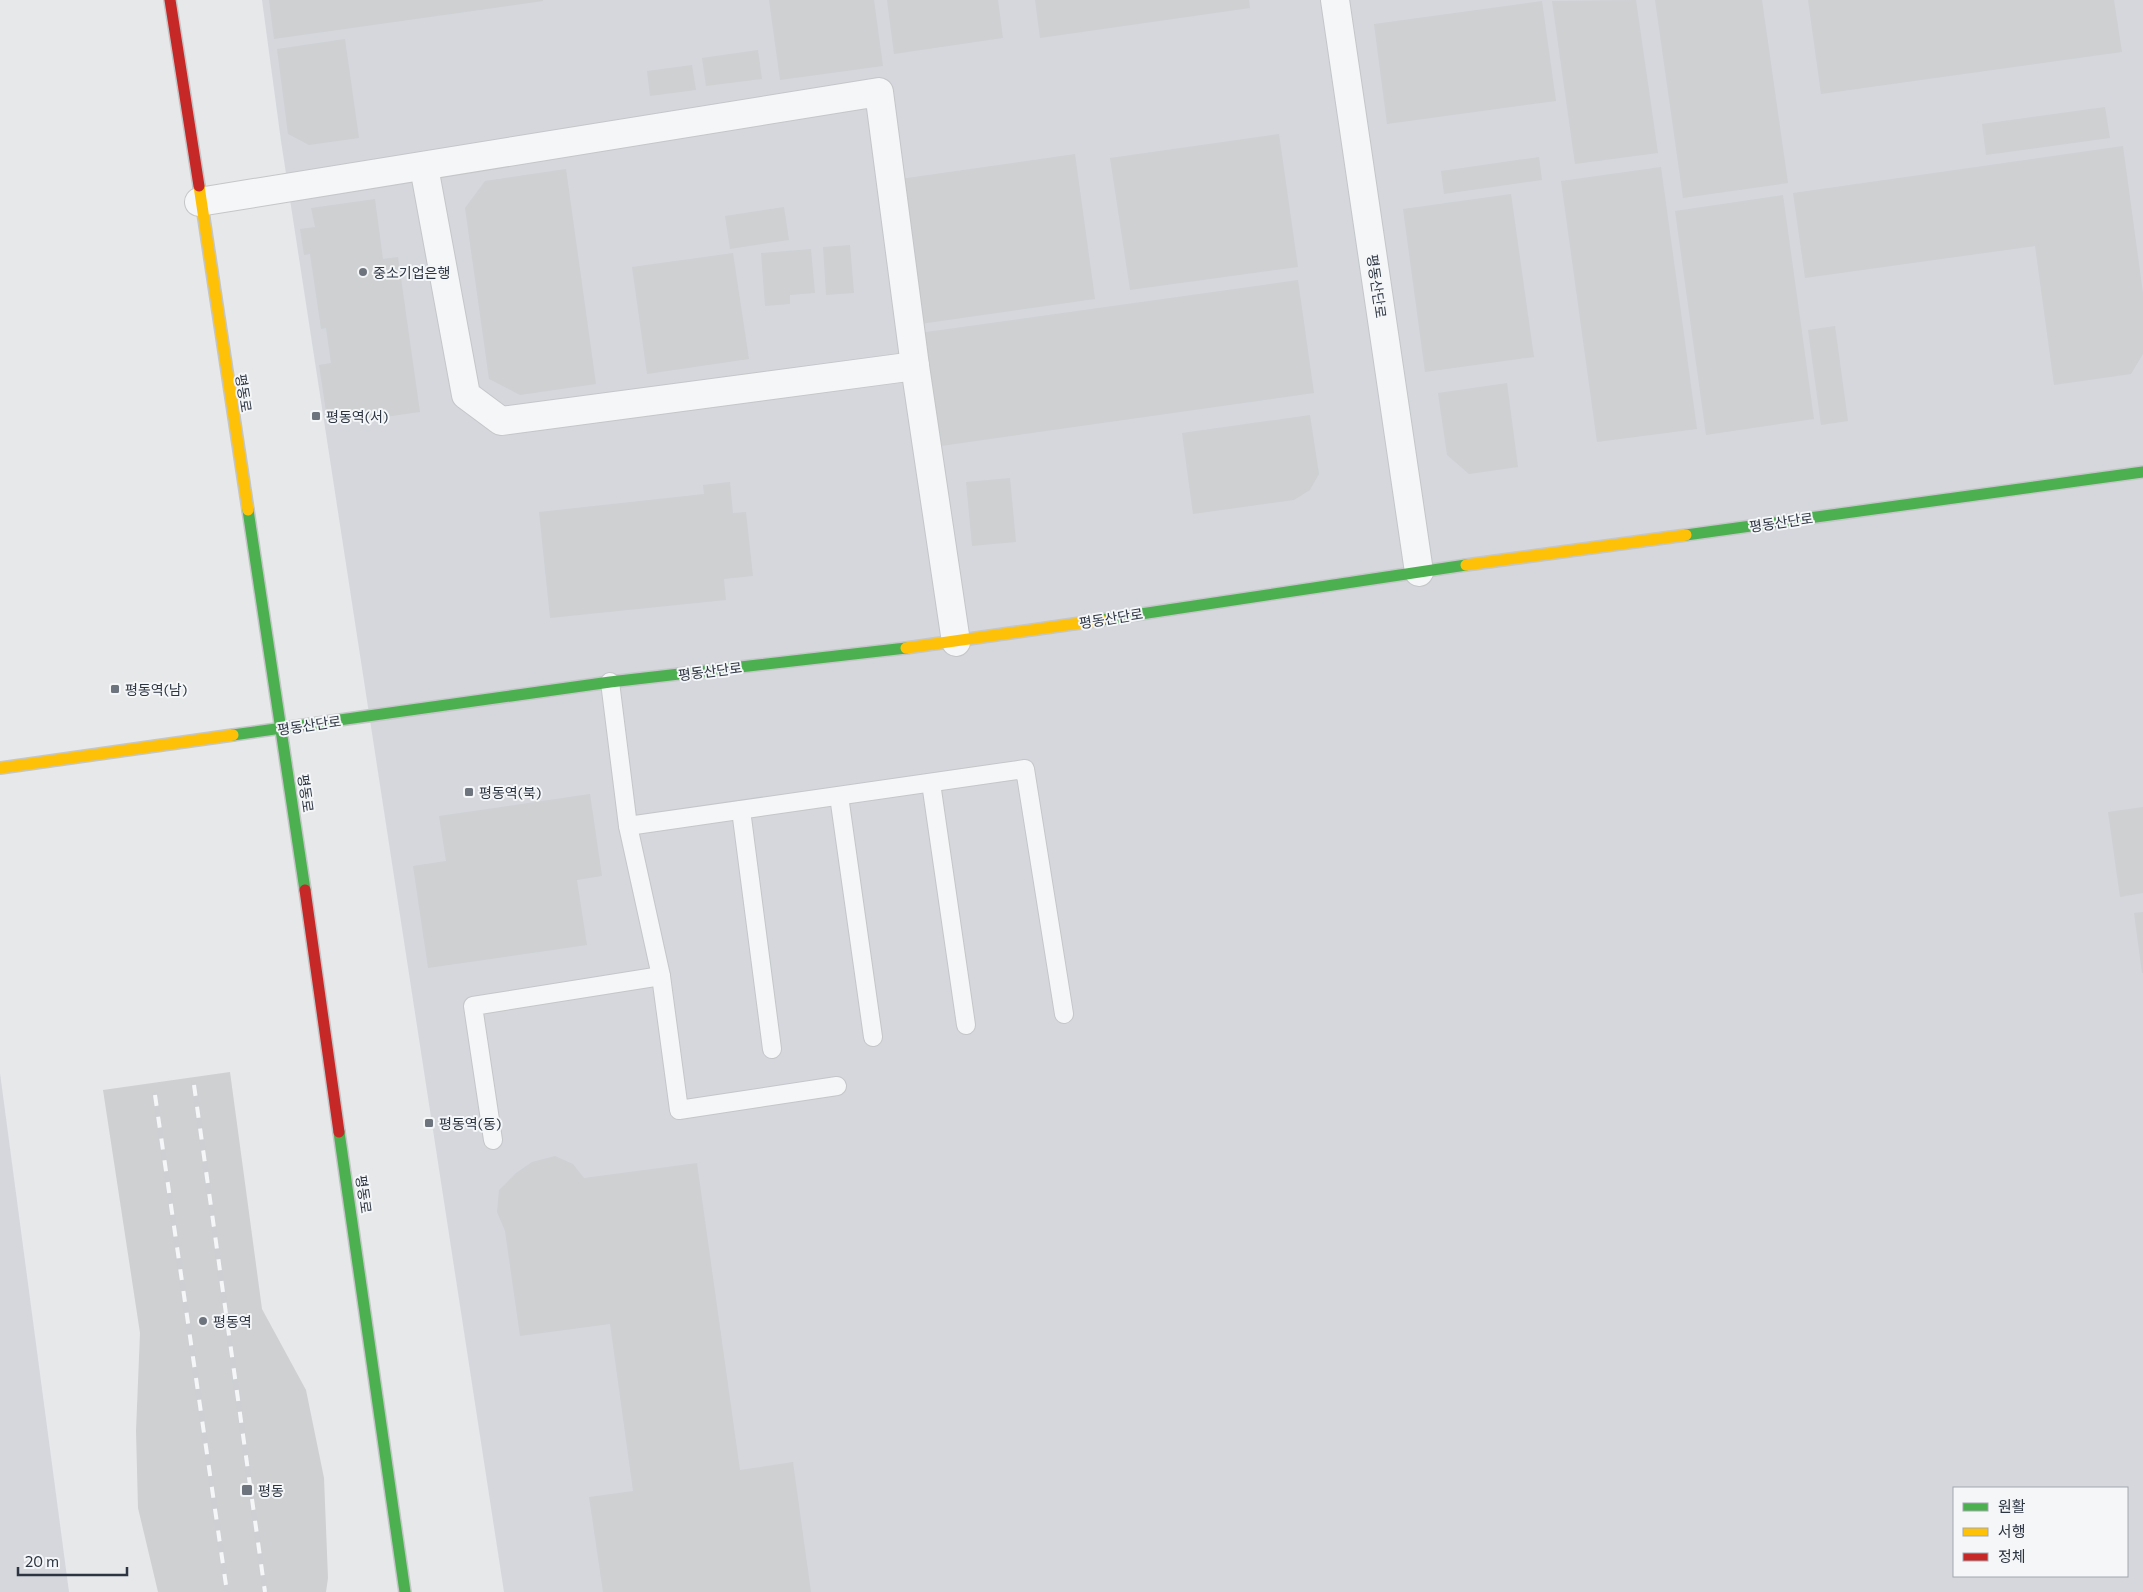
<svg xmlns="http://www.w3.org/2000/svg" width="2143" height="1592" font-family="Commissioner,'Noto Sans KR',sans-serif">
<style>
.built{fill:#d5d7dd;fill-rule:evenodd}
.building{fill:#ced0d2}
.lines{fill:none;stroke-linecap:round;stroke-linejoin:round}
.lane-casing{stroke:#c4c6c8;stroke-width:20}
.street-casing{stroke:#c4c6c8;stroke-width:30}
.fast-casing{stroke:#c4c6c8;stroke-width:14}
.slow-casing{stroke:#c4c6c8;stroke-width:14}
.jam-casing{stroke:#c4c6c8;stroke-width:14}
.lane{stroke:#f5f6f7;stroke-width:18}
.street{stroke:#f5f6f7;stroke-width:28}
.fast{stroke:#4caf50;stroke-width:11}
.slow{stroke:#ffc107;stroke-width:11}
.jam{stroke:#c62828;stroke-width:11}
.rail-casing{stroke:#cecfd2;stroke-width:5.5}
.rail{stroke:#f4f6f8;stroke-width:4;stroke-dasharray:11;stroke-linecap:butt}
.poi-dot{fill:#6e747d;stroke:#f4f6f8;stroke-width:2}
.labels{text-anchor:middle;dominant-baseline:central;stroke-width:4;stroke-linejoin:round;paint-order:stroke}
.poi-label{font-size:14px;fill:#2d3542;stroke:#f4f6f8;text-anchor:start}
.street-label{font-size:14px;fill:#2d3542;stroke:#f4f6f8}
</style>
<rect width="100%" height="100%" fill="#e6e8ea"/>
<g class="built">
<path d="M262,0H2143V1592H504L281,141ZM1954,1488H2127V1576H1954Z"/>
<polygon points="0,1073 69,1592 0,1592"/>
</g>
<g class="building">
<polygon points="269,0 543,0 543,1 274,39"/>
<polygon points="769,0 874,0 883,66 780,80"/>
<polygon points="887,0 998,0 1003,38 894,54"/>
<polygon points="1035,0 1249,0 1250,8 1040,38"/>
<polygon points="1636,0 1658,153 1575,164 1552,1"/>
<polygon points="1655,0 1762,0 1788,183 1683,198"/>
<polygon points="1808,0 2114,0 2122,52 1821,94"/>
<polygon points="1542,1 1556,101 1387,124 1374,24"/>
<polygon points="345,39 359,138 309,145 288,134 277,49"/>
<polygon points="758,50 762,79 706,86 702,58"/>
<polygon points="692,65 696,90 650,96 647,71"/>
<polygon points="2105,107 2110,138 1986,155 1982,124"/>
<polygon points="1279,134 1298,267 1130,290 1110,158"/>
<polygon points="2123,146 2143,293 2143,354 2131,374 2054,385 2035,246 1805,278 1793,193"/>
<polygon points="1075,154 1095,299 920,324 900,179"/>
<polygon points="1539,157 1542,180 1444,194 1441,171"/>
<polygon points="1661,167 1697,429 1597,442 1561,181"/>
<polygon points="566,169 596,384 520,395 489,379 465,208 485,181"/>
<polygon points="1511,194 1534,357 1425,372 1403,209"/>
<polygon points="1783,195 1814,419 1706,435 1675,211"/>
<polygon points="375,199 383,259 398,257 420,412 328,425 319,365 331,363 326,328 321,329 310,254 304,255 300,229 315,227 311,208"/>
<polygon points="784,207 789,240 730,249 725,216"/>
<polygon points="850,245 854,293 826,295 823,247"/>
<polygon points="811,249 815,293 790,295 790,304 765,306 761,253"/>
<polygon points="733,253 749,359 647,374 632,267"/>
<polygon points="1298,280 1314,393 934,447 919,333"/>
<polygon points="1835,326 1848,421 1821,425 1808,330"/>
<polygon points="1507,383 1518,467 1469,474 1447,455 1438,393"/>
<polygon points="1310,415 1319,474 1310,490 1294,500 1193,514 1182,433"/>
<polygon points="1010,478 1016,542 972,546 966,482"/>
<polygon points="730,482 733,513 746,512 753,576 724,579 726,600 550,618 539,512 704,494 703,485"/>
<polygon points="590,794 602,876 577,880 587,945 428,968 413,866 446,861 439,816"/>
<polygon points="2143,807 2143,893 2120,897 2108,812"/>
<polygon points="2143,912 2143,973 2142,973 2134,913"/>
<polygon points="230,1072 262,1309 306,1390 324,1478 328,1578 326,1592 158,1592 138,1508 136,1431 140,1333 103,1090"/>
<polygon points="555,1156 573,1164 584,1178 697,1163 740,1470 793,1462 811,1592 603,1592 589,1497 633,1491 610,1324 520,1336 505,1231 497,1212 499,1190 516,1173 532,1162"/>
</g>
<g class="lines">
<defs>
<g id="lane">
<polyline points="610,682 628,826 661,976 679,1110 837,1086"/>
<polyline points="931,783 966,1025"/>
<polyline points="839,796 873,1037"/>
<polyline points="741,810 772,1049"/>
<polyline points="628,826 1025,769 1064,1014"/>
<polyline points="493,1140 473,1006 661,976"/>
</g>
<g id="street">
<polyline points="1335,0 1419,572"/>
<polyline points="424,167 466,395 501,421 915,366"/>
<polyline points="199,202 879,92 915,366 956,642"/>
</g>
<g id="fast">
<polyline points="248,510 305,890"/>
<polyline points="1686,535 2143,472"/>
<polyline points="1101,620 1466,565"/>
<polyline points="233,735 610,682 906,648"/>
<polyline points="339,1132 405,1592"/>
</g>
<g id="slow">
<polyline points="199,186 248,510"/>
<polyline points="1466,565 1686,535"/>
<polyline points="906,648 1101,620"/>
<polyline points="0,768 233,735"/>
</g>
<g id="jam">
<polyline points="170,0 199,186"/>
<polyline points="305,890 339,1132"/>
</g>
</defs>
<use href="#lane" class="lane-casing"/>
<use href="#street" class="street-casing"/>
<use href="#fast" class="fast-casing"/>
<use href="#slow" class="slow-casing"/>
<use href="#jam" class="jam-casing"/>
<use href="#lane" class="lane"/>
<use href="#street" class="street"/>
<use href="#fast" class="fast"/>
<use href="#slow" class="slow"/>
<use href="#jam" class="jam"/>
<defs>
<g id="rail">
<polyline points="194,1085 265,1592"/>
<polyline points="155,1095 227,1592"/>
</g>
</defs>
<use href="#rail" class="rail-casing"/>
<use href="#rail" class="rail"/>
</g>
<g class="poi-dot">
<circle cx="363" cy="272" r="5"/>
<rect x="311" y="411" width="10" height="10" rx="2.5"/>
<rect x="110" y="684" width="10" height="10" rx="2.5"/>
<rect x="464" y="787" width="10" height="10" rx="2.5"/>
<rect x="424" y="1118" width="10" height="10" rx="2.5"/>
<circle cx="203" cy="1321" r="5"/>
<rect x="241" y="1484" width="12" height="12" rx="2.5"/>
</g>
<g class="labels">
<g class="poi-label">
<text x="373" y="272">중소기업은행</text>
<text x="326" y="416">평동역(서)</text>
<text x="125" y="689">평동역(남)</text>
<text x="479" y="792">평동역(북)</text>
<text x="439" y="1123">평동역(동)</text>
<text x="213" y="1321">평동역</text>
<text x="258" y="1490">평동</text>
</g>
<g class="street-label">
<text transform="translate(1377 286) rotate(82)">평동산단로</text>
<text transform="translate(244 393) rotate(81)">평동로</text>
<text transform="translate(1781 522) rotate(-8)">평동산단로</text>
<text transform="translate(1111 618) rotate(-9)">평동산단로</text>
<text transform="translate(710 671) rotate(-7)">평동산단로</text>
<text transform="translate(309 725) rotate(-8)">평동산단로</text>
<text transform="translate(306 793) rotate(82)">평동로</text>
<text transform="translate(364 1194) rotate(82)">평동로</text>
</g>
</g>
<rect x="1953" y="1487" width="175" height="90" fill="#f4f6f8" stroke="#a4a9af"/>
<rect x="1963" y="1503" width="25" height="8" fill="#4caf50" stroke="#a4a9af"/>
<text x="1998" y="1512" font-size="15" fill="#2d3542">원활</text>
<rect x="1963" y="1528" width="25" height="8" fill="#ffc107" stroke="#a4a9af"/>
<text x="1998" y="1537" font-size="15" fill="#2d3542">서행</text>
<rect x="1963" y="1553" width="25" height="8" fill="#c62828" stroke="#a4a9af"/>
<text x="1998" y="1562" font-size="15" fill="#2d3542">정체</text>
<path d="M18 1567v8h109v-8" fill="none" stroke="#2d3542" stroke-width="2.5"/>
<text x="25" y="1567" font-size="15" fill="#2d3542" stroke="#f4f6f8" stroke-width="4" paint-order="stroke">20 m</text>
</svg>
